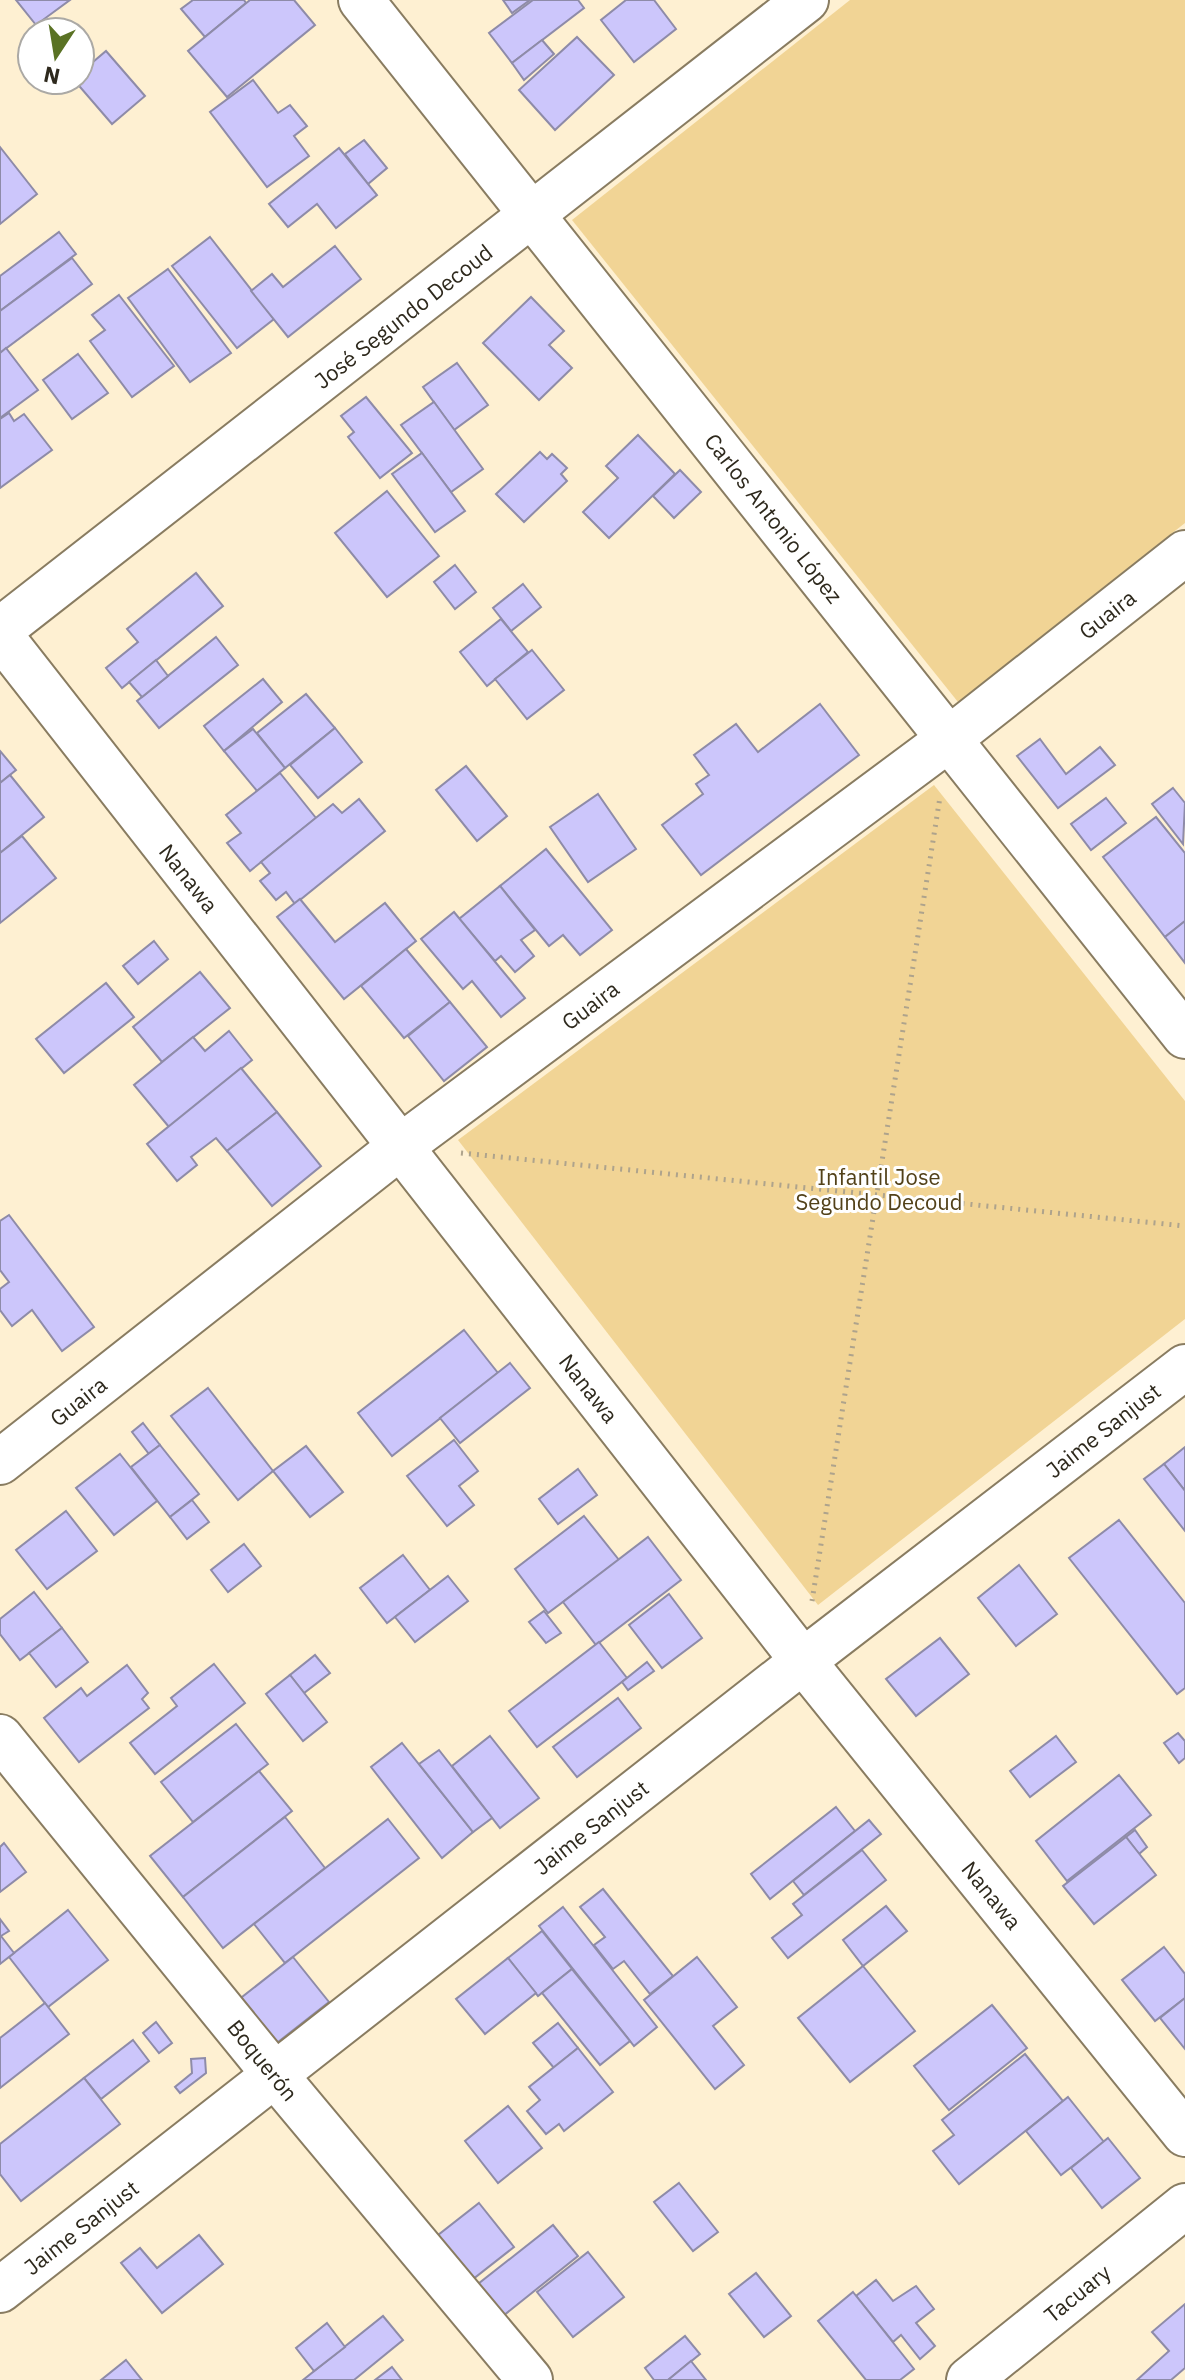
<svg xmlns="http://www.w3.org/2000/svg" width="1185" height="2380" font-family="'IBM Plex Sans',sans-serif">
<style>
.green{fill:#f1d495}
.building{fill:#ccc6fb;stroke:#8e8ba8;stroke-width:2}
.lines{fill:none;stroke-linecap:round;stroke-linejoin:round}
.minor-casing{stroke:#897c61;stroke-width:48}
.major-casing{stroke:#897c61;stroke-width:48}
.path{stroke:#aea38c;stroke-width:5;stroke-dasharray:2 6;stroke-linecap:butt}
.minor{stroke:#fff;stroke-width:44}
.major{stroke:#fff;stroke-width:44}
.labels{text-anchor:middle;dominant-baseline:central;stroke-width:6;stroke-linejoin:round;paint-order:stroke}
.street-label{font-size:22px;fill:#2e291d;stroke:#fff}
.park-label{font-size:22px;fill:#524119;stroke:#fff}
</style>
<rect width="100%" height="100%" fill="#fef0d2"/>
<g class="green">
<polygon points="850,0 1185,0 1185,523 958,702 572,220"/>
<polygon points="934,785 1185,1101 1185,1319 818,1605 458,1140"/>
</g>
<g class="building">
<polygon points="16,0 70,0 36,25"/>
<polygon points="193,0 244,0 246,3 205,37 181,9"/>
<polygon points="250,0 294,0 315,25 227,97 188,51"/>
<polygon points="503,0 530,0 512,13"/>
<polygon points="533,0 578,0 584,8 512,63 489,33"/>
<polygon points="626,0 654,0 676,29 634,62 601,20"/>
<polygon points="577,37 614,75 555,130 519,90"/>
<polygon points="542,40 554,54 524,80 512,63"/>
<polygon points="106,51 145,96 112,124 74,80 80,80 80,73"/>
<polygon points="253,80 278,113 290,105 307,126 294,136 309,156 267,187 210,112"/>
<polygon points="364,140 387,168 368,184 345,154"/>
<polygon points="0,147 37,194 0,224"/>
<polygon points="339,148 377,195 336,228 317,204 288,227 269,204"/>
<polygon points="59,232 76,254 0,311 0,276"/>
<polygon points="210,237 274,319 237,348 172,266"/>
<polygon points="335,246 361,279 288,337 251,291 272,274 283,287"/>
<polygon points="72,258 92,284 0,353 0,311"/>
<polygon points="168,269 231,353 190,382 128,298"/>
<polygon points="119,295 174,366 132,397 90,341 105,330 92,315"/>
<polygon points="531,297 564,331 549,345 572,368 539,400 483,343"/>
<polygon points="6,348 38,390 0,418 0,353"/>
<polygon points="78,354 108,393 72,419 43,380"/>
<polygon points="457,363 488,405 454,430 423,387"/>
<polygon points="366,397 412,453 380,478 348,437 354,432 341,416"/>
<polygon points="434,402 483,469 451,492 401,425"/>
<polygon points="9,413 14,421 24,414 52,450 0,488 0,419"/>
<polygon points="638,435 675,474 609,538 583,512 618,478 606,466"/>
<polygon points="540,452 547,459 552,454 567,468 561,474 567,481 524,522 496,494"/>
<polygon points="422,453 465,511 435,532 392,474"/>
<polygon points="680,470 701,492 674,518 653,496"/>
<polygon points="387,491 439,556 387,597 335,533"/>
<polygon points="455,565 476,592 455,609 434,582"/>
<polygon points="196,573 223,606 122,688 106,668 138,642 127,629"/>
<polygon points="523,584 541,607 511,631 493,608"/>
<polygon points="501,619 528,652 487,686 460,652"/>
<polygon points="216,637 238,665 159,728 137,701"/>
<polygon points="532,650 564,690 527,719 495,679"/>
<polygon points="156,660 168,676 142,697 129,682"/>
<polygon points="263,679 282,702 224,751 204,726"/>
<polygon points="306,694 335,728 285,768 257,733"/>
<polygon points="820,704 859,755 701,875 662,825 703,794 696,784 709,775 694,755 736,724 758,752"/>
<polygon points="335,728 362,762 318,798 290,765"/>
<polygon points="253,729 285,768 257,791 224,751"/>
<polygon points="1040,739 1066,774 1100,747 1115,765 1058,808 1017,756"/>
<polygon points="0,751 16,770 0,783"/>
<polygon points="466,766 507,816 477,841 436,790"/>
<polygon points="280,773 316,818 250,871 227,843 241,833 226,815"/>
<polygon points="10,775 44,817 0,853 0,783"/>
<polygon points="1173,788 1185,803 1183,844 1152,804"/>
<polygon points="598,794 636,849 588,882 550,827"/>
<polygon points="1106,798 1126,823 1091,850 1071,824"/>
<polygon points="359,799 385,831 295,904 286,892 276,900 260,881 270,873 261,862 333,804 342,813"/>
<polygon points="1156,817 1185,853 1185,921 1165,937 1103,857"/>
<polygon points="22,836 56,878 0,923 0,853"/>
<polygon points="546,849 612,930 580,955 563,935 549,946 500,886"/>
<polygon points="500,886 535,930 521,940 534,956 515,972 501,956 495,961 459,919"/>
<polygon points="300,899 335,942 385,903 416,941 344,999 277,917"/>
<polygon points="454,912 525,998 501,1017 472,981 463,989 421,939"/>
<polygon points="1185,921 1185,963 1165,937"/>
<polygon points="154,941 168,959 138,984 123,966"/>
<polygon points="406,949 450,1002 404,1038 361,986"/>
<polygon points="200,972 230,1008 162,1062 133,1027"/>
<polygon points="106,983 134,1017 64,1073 36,1039"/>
<polygon points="450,1002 487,1047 444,1081 408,1036"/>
<polygon points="229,1031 252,1060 169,1127 134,1085 193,1037 205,1051"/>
<polygon points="241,1068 277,1112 227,1151 216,1138 191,1157 197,1165 177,1181 147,1144"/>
<polygon points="277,1112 321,1166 272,1206 227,1151"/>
<polygon points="9,1215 94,1327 62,1351 32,1310 12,1326 0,1310 0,1289 9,1282 0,1270 0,1221"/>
<polygon points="464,1330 498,1373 392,1456 358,1413"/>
<polygon points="510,1363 530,1388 460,1443 440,1418"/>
<polygon points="208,1388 273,1471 238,1500 171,1416"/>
<polygon points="143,1423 160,1445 149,1454 132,1432"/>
<polygon points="454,1440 478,1471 459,1486 474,1505 447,1526 407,1476"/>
<polygon points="160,1445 199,1494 170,1517 131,1467"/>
<polygon points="306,1446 343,1492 310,1517 273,1471"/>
<polygon points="1185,1447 1185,1491 1164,1464"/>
<polygon points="120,1454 157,1501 114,1535 76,1488"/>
<polygon points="1164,1464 1185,1491 1185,1531 1144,1479"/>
<polygon points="578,1469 597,1495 558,1524 539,1499"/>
<polygon points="192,1500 209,1522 187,1539 170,1517"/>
<polygon points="66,1511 97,1551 47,1589 16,1550"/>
<polygon points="584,1516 619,1560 548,1613 515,1569"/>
<polygon points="1119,1520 1185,1603 1185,1688 1177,1694 1069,1558"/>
<polygon points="648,1537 681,1580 596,1645 563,1602"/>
<polygon points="244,1544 261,1566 228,1592 211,1570"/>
<polygon points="403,1555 430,1590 387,1623 360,1588"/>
<polygon points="1019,1565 1057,1614 1016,1646 978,1598"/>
<polygon points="448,1576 468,1601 415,1642 395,1617"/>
<polygon points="34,1592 62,1628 20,1660 0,1634 0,1619"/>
<polygon points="669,1594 702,1638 662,1668 629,1625"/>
<polygon points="544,1611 561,1633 546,1643 529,1622"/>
<polygon points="62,1628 88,1662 56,1687 29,1653"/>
<polygon points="940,1638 969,1674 916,1716 886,1679"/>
<polygon points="599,1642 627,1678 537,1747 509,1711"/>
<polygon points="315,1655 330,1673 304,1693 290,1675"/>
<polygon points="647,1662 654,1671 628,1690 622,1682"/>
<polygon points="214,1664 245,1703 155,1774 130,1743 177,1706 171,1698"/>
<polygon points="127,1665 148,1693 142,1699 149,1708 79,1762 44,1718 81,1688 87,1696"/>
<polygon points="290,1675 327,1722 303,1741 266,1694"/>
<polygon points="618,1698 641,1728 577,1777 553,1747"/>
<polygon points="236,1724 268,1764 193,1822 161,1782"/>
<polygon points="1178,1733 1185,1741 1185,1758 1179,1763 1164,1743"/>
<polygon points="490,1736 539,1798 500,1828 452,1766"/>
<polygon points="1056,1736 1076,1762 1030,1797 1010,1771"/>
<polygon points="402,1743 473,1832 442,1858 371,1767"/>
<polygon points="439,1750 492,1818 473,1832 419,1764"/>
<polygon points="259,1771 292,1811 183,1897 150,1856"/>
<polygon points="1119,1775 1151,1815 1067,1881 1036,1841"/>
<polygon points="836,1807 855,1831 770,1899 751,1874"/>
<polygon points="285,1817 325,1868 223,1948 183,1897"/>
<polygon points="388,1819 419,1858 285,1963 254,1924"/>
<polygon points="869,1820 881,1834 804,1895 793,1881"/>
<polygon points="1135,1830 1147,1847 1139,1854 1126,1837"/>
<polygon points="1126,1837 1156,1875 1094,1924 1063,1886"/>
<polygon points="4,1843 26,1872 0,1892 0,1847"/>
<polygon points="862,1850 886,1880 788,1958 772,1938 802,1915 793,1904"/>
<polygon points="603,1889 673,1976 650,1994 624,1961 613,1969 594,1945 605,1937 580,1907"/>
<polygon points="886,1906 907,1931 863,1966 843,1940"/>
<polygon points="563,1907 657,2027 634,2046 539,1926"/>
<polygon points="68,1910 108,1960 48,2007 9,1957"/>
<polygon points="0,1919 9,1931 1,1936 14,1953 0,1964"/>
<polygon points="542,1931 572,1969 538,1996 508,1958"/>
<polygon points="1164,1947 1185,1974 1185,1998 1155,2021 1122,1980"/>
<polygon points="293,1957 329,2002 273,2046 237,2001"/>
<polygon points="697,1957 737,2007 713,2026 744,2065 715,2089 644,2000"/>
<polygon points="508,1958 536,1993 485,2034 456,1999"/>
<polygon points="863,1966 915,2031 850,2082 798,2018"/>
<polygon points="572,1969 630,2041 600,2065 542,1993"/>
<polygon points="1185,1998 1185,2049 1160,2018"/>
<polygon points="45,2003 69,2034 0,2088 0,2038"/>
<polygon points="992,2005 1027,2048 949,2110 914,2066"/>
<polygon points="156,2022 172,2043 159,2053 143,2033"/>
<polygon points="558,2023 578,2048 554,2068 533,2043"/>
<polygon points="133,2040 149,2061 101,2099 84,2078"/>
<polygon points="578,2048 613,2092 564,2131 559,2124 546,2134 527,2111 540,2100 529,2087"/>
<polygon points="1025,2054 1063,2101 959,2184 933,2151 954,2135 942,2120"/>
<polygon points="205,2058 206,2073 180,2093 175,2087 192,2073 191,2059"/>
<polygon points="84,2078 120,2124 21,2201 0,2174 0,2144"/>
<polygon points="1068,2097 1104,2142 1061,2175 1026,2131"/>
<polygon points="508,2106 542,2148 498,2183 465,2141"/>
<polygon points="1108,2138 1140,2178 1102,2208 1071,2168"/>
<polygon points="679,2183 718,2232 693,2251 654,2202"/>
<polygon points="479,2203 514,2247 468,2283 433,2239"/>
<polygon points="553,2225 578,2256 503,2316 478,2284"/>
<polygon points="199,2235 223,2264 162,2313 121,2263 140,2248 157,2268"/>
<polygon points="588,2252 624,2297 573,2337 537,2292"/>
<polygon points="756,2273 791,2316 764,2337 729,2294"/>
<polygon points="876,2280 893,2301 916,2286 934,2309 916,2323 935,2346 920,2359 901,2335 893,2342 856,2296"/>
<polygon points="853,2292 914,2369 900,2380 866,2380 818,2321"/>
<polygon points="1185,2304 1185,2368 1171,2380 1137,2380 1169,2351 1152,2332"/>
<polygon points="383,2316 403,2340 354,2380 303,2380"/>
<polygon points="327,2323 345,2347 314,2371 296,2348"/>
<polygon points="685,2336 700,2354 668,2380 654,2380 645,2368"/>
<polygon points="126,2360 142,2380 101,2380"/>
<polygon points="691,2361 706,2380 668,2380"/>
<polygon points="392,2367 402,2380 375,2380"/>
</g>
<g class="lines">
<defs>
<g id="minor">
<polyline points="361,0 1185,1036"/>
<polyline points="0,630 806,0"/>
<polyline points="0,635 803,1661 1185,2134"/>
<polyline points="0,1462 400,1147 949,739 1185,553"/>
<polyline points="0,1737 275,2075 530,2380"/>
<polyline points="969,2380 1185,2206"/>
</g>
<polyline id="major" points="0,2290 803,1661 1185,1367"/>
</defs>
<use href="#minor" class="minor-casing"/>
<use href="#major" class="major-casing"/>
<g class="path">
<polyline points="461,1153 1185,1226"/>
<polyline points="812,1601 940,797"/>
</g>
<use href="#minor" class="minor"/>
<use href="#major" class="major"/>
</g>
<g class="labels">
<g class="street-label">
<text transform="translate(403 316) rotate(-38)">José Segundo Decoud</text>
<text transform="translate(774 518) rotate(52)">Carlos Antonio López</text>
<text transform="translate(1107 614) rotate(-38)">Guaira</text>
<text transform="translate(189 878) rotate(52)">Nanawa</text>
<text transform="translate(590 1005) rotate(-37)">Guaira</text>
<text transform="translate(589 1388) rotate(52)">Nanawa</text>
<text transform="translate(78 1401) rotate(-38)">Guaira</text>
<text transform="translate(1103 1430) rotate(-38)">Jaime Sanjust</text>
<text transform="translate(591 1827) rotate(-38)">Jaime Sanjust</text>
<text transform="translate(992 1895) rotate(51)">Nanawa</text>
<text transform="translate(263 2060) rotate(51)">Boquerón</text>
<text transform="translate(81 2227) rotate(-38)">Jaime Sanjust</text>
<text transform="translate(1077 2293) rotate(-39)">Tacuary</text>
</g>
<g class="park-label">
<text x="879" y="1176">Infantil Jose<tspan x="879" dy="25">Segundo Decoud</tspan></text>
</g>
</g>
<g transform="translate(56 56) rotate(192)"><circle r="38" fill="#ffffff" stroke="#aba9a5" stroke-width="2"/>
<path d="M0-6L14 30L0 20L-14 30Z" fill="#5a7224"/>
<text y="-12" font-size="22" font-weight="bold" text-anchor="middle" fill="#2e291d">N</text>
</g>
</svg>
